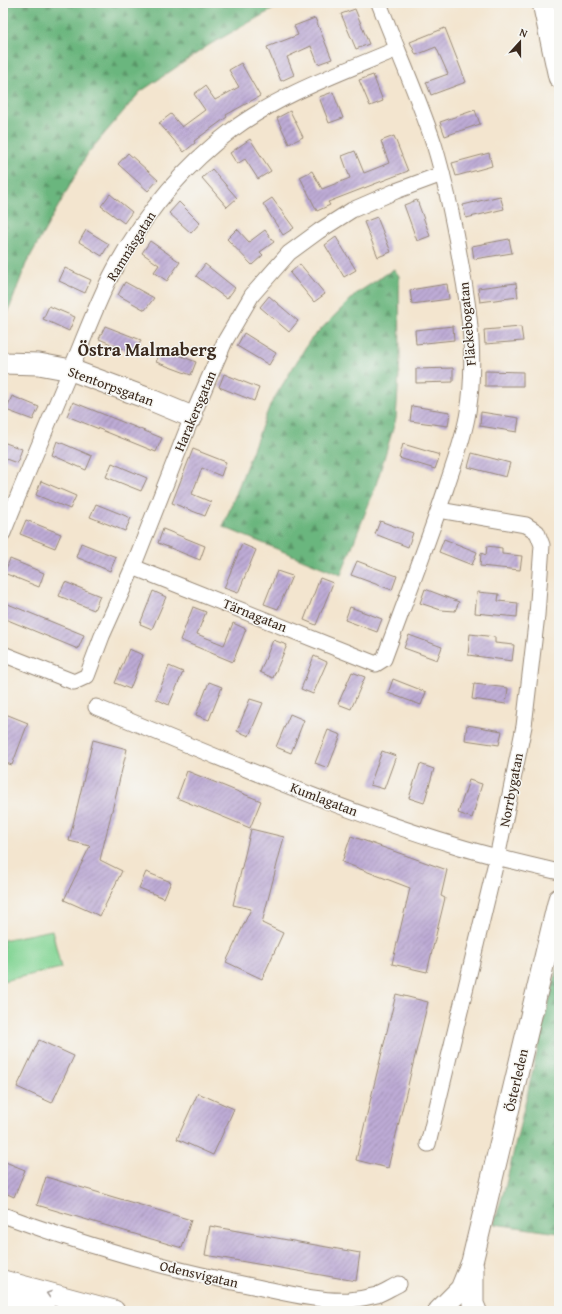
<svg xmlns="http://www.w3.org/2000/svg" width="562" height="1314" font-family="'Gentium Book Plus',serif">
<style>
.forest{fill:url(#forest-firs);stroke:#53704e}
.pitch{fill:#84d595;stroke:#60805a}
.building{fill:url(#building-hatch)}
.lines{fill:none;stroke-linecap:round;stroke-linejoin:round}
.street-casing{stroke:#978876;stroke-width:17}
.secondary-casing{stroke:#978876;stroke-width:23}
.street{stroke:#fff;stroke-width:15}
.secondary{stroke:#fff;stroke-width:21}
.oneway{stroke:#a79f9a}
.labels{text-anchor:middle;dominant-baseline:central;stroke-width:3;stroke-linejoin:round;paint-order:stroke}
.street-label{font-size:14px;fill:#3b2a1e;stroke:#f6f6f2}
.district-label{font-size:18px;font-weight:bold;fill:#3b2a1e;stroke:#f6f6f2}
</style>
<defs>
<pattern id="forest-firs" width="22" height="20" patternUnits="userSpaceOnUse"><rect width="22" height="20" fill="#6bb67e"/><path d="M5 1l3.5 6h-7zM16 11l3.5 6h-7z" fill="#599467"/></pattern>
<pattern id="building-hatch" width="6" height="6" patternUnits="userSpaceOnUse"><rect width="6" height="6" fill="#bdabd5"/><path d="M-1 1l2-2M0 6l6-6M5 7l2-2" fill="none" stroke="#9b8bac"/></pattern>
</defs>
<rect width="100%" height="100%" fill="#f6f6f2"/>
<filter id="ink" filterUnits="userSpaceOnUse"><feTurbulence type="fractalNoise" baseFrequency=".025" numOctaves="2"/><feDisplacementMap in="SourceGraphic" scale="8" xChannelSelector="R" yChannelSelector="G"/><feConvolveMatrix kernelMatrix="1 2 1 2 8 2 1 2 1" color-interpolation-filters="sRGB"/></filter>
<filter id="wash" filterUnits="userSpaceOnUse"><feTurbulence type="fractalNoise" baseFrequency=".012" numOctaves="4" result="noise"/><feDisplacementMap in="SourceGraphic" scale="16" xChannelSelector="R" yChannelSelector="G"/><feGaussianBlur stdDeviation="0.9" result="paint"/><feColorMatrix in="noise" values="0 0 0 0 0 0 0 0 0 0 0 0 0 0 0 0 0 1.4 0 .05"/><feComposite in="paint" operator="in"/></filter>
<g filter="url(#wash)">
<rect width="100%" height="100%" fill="#f3e5cf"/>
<g class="forest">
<polygon points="3,3 284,3 209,45 140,92 88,153 26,264 3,326"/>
<polygon points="394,269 399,276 400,359 396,419 375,488 341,575 223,527 270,405 310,340 357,293"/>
<polygon points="559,959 559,1233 494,1224 506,1184"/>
</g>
<polygon class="pitch" points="52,930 61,968 3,981 3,940"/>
<g id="blocks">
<g class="building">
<polygon points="355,9 369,44 356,49 341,14"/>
<polygon points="315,18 332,59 318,64 311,46 287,57 294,75 281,81 267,47 298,35 294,26"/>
<polygon points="445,28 466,82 431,95 426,82 448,74 436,47 416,55 410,42"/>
<polygon points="241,63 260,96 226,115 227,117 194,141 195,143 184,152 159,123 171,114 182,127 205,110 194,94 205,86 215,100 239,87 229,70"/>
<polygon points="373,75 383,101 370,106 359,80"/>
<polygon points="333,92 343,118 329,123 319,97"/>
<polygon points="475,110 480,124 445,136 440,122"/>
<polygon points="290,111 303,137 289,144 277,118"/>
<polygon points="394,136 408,171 328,202 330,205 317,211 300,177 312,171 322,189 350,178 342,156 355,151 364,173 389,163 381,141"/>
<polygon points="250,139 271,171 258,179 245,159 237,164 230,153"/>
<polygon points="128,153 158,180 148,191 118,164"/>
<polygon points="489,153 492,166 456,176 452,163"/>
<polygon points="212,169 237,198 227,207 202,178"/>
<polygon points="110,194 132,212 124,223 101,206"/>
<polygon points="500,196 504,209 466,218 463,205"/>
<polygon points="272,198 294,228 283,235 263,204"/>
<polygon points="417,200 430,236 417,241 404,205"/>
<polygon points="179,202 200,223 191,233 169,213"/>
<polygon points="377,217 391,252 378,257 364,222"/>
<polygon points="237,229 249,242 265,230 274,242 260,252 263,255 252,265 227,239"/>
<polygon points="86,230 109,244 102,256 79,242"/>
<polygon points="336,237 356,270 344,277 325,245"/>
<polygon points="509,239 512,253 474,259 472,246"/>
<polygon points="150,241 180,262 167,281 154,272 159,265 142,253"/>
<polygon points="205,264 235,288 227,299 196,276"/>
<polygon points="300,264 325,294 314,302 290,273"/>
<polygon points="65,268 91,280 85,293 59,281"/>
<polygon points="125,282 154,298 145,310 118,295"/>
<polygon points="516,283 518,297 480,302 478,288"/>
<polygon points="447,284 449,299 412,304 410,290"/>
<polygon points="269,296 298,321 289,332 260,307"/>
<polygon points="49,306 75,317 69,331 43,319"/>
<polygon points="105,326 141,340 135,354 99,339"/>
<polygon points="453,326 454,340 416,344 415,330"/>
<polygon points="521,327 523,341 485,344 484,330"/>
<polygon points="244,333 276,353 269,365 237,346"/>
<polygon points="162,348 196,362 191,375 156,362"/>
<polygon points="453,368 453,382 416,383 416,369"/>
<polygon points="485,371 523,372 523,386 485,386"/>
<polygon points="224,374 259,388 254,401 219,387"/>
<polygon points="12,396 39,407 33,420 6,410"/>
<polygon points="73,402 162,438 156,452 67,416"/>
<polygon points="412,406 450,412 448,426 410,421"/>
<polygon points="481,412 519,418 517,432 480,426"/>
<polygon points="57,441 92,456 86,470 52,455"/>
<polygon points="3,442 22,449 17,463 3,458"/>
<polygon points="403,444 440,455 435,469 399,458"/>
<polygon points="193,449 226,462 221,476 202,468 192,494 211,502 205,516 172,503"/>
<polygon points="472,453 510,463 506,477 468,467"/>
<polygon points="112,463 147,478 141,491 106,477"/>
<polygon points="41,481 76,496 70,509 36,495"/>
<polygon points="96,504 131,518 125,531 90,517"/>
<polygon points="26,520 61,534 55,548 20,534"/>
<polygon points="380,521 413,533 408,547 375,534"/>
<polygon points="163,529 205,546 200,560 158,543"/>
<polygon points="444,539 477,552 472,565 439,552"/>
<polygon points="81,543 116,557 110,571 76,557"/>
<polygon points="242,544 256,550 238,593 224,588"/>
<polygon points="487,546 502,548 502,554 522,556 520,570 480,566 481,553 486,555"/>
<polygon points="10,559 44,573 39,587 4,573"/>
<polygon points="357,561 397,576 392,590 351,575"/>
<polygon points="277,571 292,576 278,609 264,604"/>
<polygon points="320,578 333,583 316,625 304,620"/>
<polygon points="65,582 100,596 94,610 59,596"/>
<polygon points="425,589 459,602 455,611 441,610 420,603"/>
<polygon points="153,591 166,597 152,629 140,624"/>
<polygon points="477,592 499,594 498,601 518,603 517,617 475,613"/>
<polygon points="3,602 84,635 78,649 3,618"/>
<polygon points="193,607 206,612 197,634 224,645 233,623 246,629 233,662 180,640"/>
<polygon points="350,607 382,619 377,632 345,620"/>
<polygon points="470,634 495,637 495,643 514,645 512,661 468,655"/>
<polygon points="409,635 442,647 437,660 404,648"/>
<polygon points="273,640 287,645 273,678 260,672"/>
<polygon points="129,649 143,655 130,689 115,683"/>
<polygon points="314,656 327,662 313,694 301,689"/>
<polygon points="169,666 183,672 169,705 156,699"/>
<polygon points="352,672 365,677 351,709 338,704"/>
<polygon points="393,679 426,692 421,705 388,693"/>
<polygon points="209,682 222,687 209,720 196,715"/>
<polygon points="474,684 508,688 506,704 472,699"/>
<polygon points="250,699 263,703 249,736 237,731"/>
<polygon points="3,713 28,723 12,765 3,762"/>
<polygon points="290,714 304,720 291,753 276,747"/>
<polygon points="467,725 502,731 499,745 465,740"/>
<polygon points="328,730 341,735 328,768 315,763"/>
<polygon points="93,740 127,749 100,860 122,871 100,916 64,900 90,846 69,841"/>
<polygon points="382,751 396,756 384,789 370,785"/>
<polygon points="420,764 434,769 424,803 409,798"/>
<polygon points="187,771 261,801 250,828 177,798"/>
<polygon points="469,780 482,784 472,818 458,813"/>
<polygon points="251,829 284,837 262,923 283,933 262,979 226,962 251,909 233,905"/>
<polygon points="351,836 447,870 441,896 445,898 427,972 392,964 410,888 342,862"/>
<polygon points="146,872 171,882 164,898 139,888"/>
<polygon points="396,994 428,1002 388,1168 356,1160"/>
<polygon points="39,1040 74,1056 52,1103 17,1087"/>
<polygon points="198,1093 234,1109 213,1155 177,1139"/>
<polygon points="3,1161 25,1170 14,1197 3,1192"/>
<polygon points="46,1177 191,1220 182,1248 37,1205"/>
<polygon points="210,1226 360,1253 356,1281 205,1255"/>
</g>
</g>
</g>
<g filter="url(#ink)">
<use href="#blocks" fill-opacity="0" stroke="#978876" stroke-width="1"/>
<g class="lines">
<defs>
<g id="street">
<path d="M3,533C25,478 48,424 71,369C85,336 97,302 114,270C143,216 183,167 232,130C280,94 343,72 397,49"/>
<path d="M133,567L376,664L384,659C405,602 427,545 446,488C454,463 464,438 468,412C476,363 470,313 461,265C454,224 446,183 434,144C418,96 397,50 379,3"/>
<polyline points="3,654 74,682 87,676 102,636 133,567 192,417 225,341 252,295 289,253 319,231 352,210 396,191 442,174"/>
<path d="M96,707C214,755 332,808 454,845C489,856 524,864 559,872"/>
<polyline points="428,1144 497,858 524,726 537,615 542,545 537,532 526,525 439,510"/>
<path d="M3,1215C86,1246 171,1270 257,1287C286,1293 321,1302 350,1300C359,1299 369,1297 377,1295C385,1292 392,1287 399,1284"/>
</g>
<g id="secondary">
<polyline points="543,3 559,77"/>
<polyline points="3,363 39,364 71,370 144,397 192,417"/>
<polyline points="473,1268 473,1304 476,1311"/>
<polyline points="3,1281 114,1311"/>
<polyline points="3,1299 45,1311"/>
<polyline points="439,1311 461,1289 472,1262 559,899"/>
</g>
</defs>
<use href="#street" class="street-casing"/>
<use href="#secondary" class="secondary-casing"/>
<use href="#street" class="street"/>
<use href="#secondary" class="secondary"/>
</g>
<defs><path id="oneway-chevron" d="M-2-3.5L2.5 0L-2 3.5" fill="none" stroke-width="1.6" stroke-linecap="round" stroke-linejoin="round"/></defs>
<use class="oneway" href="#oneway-chevron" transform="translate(49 1294) rotate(-164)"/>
</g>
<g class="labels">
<g class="street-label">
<text transform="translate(131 246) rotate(-58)">Ramnäsgatan</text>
<text transform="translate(467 324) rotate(-95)">Fläckebogatan</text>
<text transform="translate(111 386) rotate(20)">Stentorpsgatan</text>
<text transform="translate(195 411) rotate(-67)">Harakersgatan</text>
<text transform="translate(255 615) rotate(22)">Tärnagatan</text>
<text transform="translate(511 790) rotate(-79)">Norrbygatan</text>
<text transform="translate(324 799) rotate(21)">Kumlagatan</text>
<text transform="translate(516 1080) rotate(-77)">Österleden</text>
<text transform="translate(199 1274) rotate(13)">Odensvigatan</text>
</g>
<g class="district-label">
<text x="147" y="349">Östra Malmaberg</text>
</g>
</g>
<rect width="562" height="1314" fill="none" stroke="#f6f6f2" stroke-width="16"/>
<g transform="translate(520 42) rotate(21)" stroke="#f6f6f2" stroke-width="3" paint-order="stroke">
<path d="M0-3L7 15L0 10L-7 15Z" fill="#3b2a1e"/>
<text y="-6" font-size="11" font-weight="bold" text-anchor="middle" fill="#3b2a1e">N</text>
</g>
</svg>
